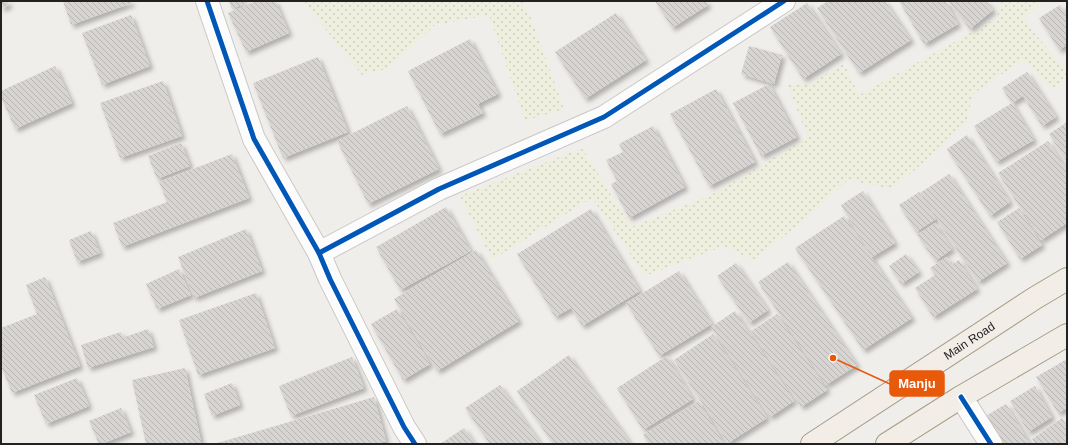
<svg xmlns="http://www.w3.org/2000/svg" width="1068" height="445" font-family="Helvetica,sans-serif">
<style>
.farmland{fill:url(#farmland-dots)}
.building{fill:url(#building-back-hatch);filter:url(#shadow)}
.lines{fill:none;stroke-linecap:round;stroke-linejoin:round}
.minor-casing{stroke:#c9c8c7;stroke-width:24}
.primary-casing{stroke:#a79c86;stroke-width:24}
.minor{stroke:#fdfcfc;stroke-width:22}
.primary{stroke:#f3ede7;stroke-width:22}
.cycleway-casing{stroke:#fff;stroke-width:8}
.cycleway{stroke:#0057b8;stroke-width:5}
.labels{text-anchor:middle;dominant-baseline:central;stroke-width:3.5;stroke-linejoin:round;paint-order:stroke}
.street-label{font-size:12px;fill:#222;stroke:#fff}
.leader{fill:none;stroke:#e8590c;stroke-width:1.5}
.callout-dot{fill:#e8590c;stroke:#fff;stroke-width:1.5}
.callout{fill:#e8590c;stroke:#e8590c;stroke-width:1.5}
.callout-label{font-size:13px;text-anchor:middle;font-weight:bold;fill:#fff}
</style>
<defs>
<pattern id="farmland-dots" width="8" height="8" patternUnits="userSpaceOnUse"><rect width="8" height="8" fill="#efefdf"/><path d="M2 2h.1M6 6h.1" fill="none" stroke="#cdcdbf" stroke-width="1.8" stroke-linecap="round"/></pattern>
<pattern id="building-back-hatch" width="6" height="6" patternUnits="userSpaceOnUse"><rect width="6" height="6" fill="#d7d4d2"/><path d="M-1 5l2 2M0 0l6 6M5-1l2 2" fill="none" stroke="#b8b6b4"/></pattern>
<filter id="shadow"><feDropShadow dx="3.5" dy="3.5" stdDeviation="2" flood-color="#0004"/></filter>
</defs>
<rect width="100%" height="100%" fill="#f0eeeb"/>
<g class="farmland">
<polygon points="303,1 522,1 532,20 564,109 525,121 489,15 435,25 387,69 362,75"/>
<polygon points="1001,1 1042,1 1023,20 1067,71 1067,78 1051,89 1024,59 973,94 966,123 929,158 891,189 848,180 802,222 753,260 724,246 645,276 592,198 492,260 460,196 582,148 631,227 713,194 808,137 787,85 810,83 844,64 859,95 997,18"/>
</g>
<g class="building">
<polygon points="1,1 7,1 9,5 1,9"/>
<polygon points="63,1 131,1 132,3 71,25"/>
<polygon points="229,1 251,1 232,9"/>
<polygon points="256,1 275,1 289,33 246,52 228,13"/>
<polygon points="655,1 706,1 708,5 672,28"/>
<polygon points="828,1 885,1 911,40 859,73 817,8"/>
<polygon points="899,1 945,1 958,24 924,44"/>
<polygon points="948,1 986,1 993,10 970,29"/>
<polygon points="807,3 841,54 803,79 770,27"/>
<polygon points="1060,5 1067,16 1067,45 1059,50 1039,18"/>
<polygon points="616,13 646,60 585,99 555,52"/>
<polygon points="131,15 150,66 102,85 82,33"/>
<polygon points="470,39 498,94 478,104 483,113 440,134 408,71"/>
<polygon points="749,46 782,55 774,84 741,74"/>
<polygon points="318,57 348,132 283,158 253,83"/>
<polygon points="55,66 72,103 15,129 1,97 1,91"/>
<polygon points="1027,72 1056,117 1042,126 1023,96 1012,103 1002,88"/>
<polygon points="163,81 182,136 120,158 100,103"/>
<polygon points="769,84 797,137 761,156 733,103"/>
<polygon points="716,89 755,162 709,186 670,114"/>
<polygon points="1012,103 1034,140 996,162 974,126"/>
<polygon points="407,106 439,169 368,204 337,141"/>
<polygon points="1067,122 1067,162 1049,134"/>
<polygon points="653,126 685,187 629,218 611,184 617,181 606,160 623,152 619,144"/>
<polygon points="967,135 1010,202 990,216 947,149"/>
<polygon points="1048,141 1067,170 1067,223 1041,240 998,173"/>
<polygon points="181,143 190,166 157,179 148,156"/>
<polygon points="232,154 249,198 122,247 113,223 167,202 159,182"/>
<polygon points="949,174 1007,263 978,282 920,193"/>
<polygon points="863,191 895,243 872,257 841,205"/>
<polygon points="919,192 936,219 916,232 899,205"/>
<polygon points="446,207 471,251 400,290 376,247"/>
<polygon points="1019,208 1042,245 1020,259 997,222"/>
<polygon points="591,209 640,291 582,326 571,308 555,317 517,254"/>
<polygon points="844,216 912,318 863,350 795,248"/>
<polygon points="935,223 952,249 935,261 917,235"/>
<polygon points="246,229 262,271 194,298 178,257"/>
<polygon points="91,231 100,253 77,262 69,240"/>
<polygon points="476,250 519,321 437,371 394,299"/>
<polygon points="906,254 919,272 901,284 889,266"/>
<polygon points="947,257 951,265 959,260 977,289 933,317 915,288 935,275 930,268"/>
<polygon points="788,262 857,365 826,385 758,282"/>
<polygon points="736,263 768,310 749,323 717,276"/>
<polygon points="179,269 191,295 157,309 146,284"/>
<polygon points="679,271 712,324 659,356 626,303"/>
<polygon points="45,277 80,366 12,393 1,366 1,328 37,314 26,285"/>
<polygon points="256,293 275,348 198,375 179,320"/>
<polygon points="397,309 430,364 403,380 371,324"/>
<polygon points="735,311 794,401 770,417 711,327"/>
<polygon points="777,314 827,390 801,407 751,331"/>
<polygon points="148,329 154,347 88,368 81,345 121,332 122,338"/>
<polygon points="713,334 767,418 728,443 674,360"/>
<polygon points="569,355 631,444 553,444 517,391"/>
<polygon points="667,356 693,399 643,430 617,388"/>
<polygon points="352,357 364,388 291,416 279,386"/>
<polygon points="1067,359 1067,408 1058,413 1036,377"/>
<polygon points="185,368 201,442 194,444 146,444 132,380"/>
<polygon points="77,378 89,406 46,424 34,395"/>
<polygon points="232,383 240,405 212,416 204,394"/>
<polygon points="500,385 541,444 490,444 465,408"/>
<polygon points="1035,386 1052,417 1028,432 1010,401"/>
<polygon points="374,397 386,441 376,444 214,444"/>
<polygon points="699,401 724,444 649,444 643,435"/>
<polygon points="1006,404 1030,444 993,444 979,420"/>
<polygon points="121,408 131,432 102,444 99,444 89,421"/>
<polygon points="1062,418 1067,426 1067,444 1035,444 1032,439"/>
<polygon points="464,428 475,444 440,444"/>
</g>
<g class="lines">
<defs>
<g id="minor">
<polyline points="207,1 254,139 319,253 330,279 404,427 415,444"/>
<polyline points="319,253 439,189 604,117 784,1"/>
<polyline points="961,397 991,444"/>
</g>
<g id="primary">
<path id="s1" d="M812,444L1035,298L1067,279"/>
<polyline points="887,444 961,397 1067,335"/>
</g>
</defs>
<use href="#minor" class="minor-casing"/>
<use href="#primary" class="primary-casing"/>
<use href="#minor" class="minor"/>
<use href="#primary" class="primary"/>
<defs>
<g id="cycleway">
<polyline points="207,1 254,139 319,253 330,279 404,427 415,444"/>
<polyline points="319,253 439,189 604,117 784,1"/>
<polyline points="961,397 991,444"/>
</g>
</defs>
<use href="#cycleway" class="cycleway-casing"/>
<use href="#cycleway" class="cycleway"/>
</g>
<g class="labels">
<g class="street-label">
<text stroke="none"><textPath href="#s1" startOffset="188">Main Road</textPath></text>
</g>
</g>
<path class="leader" d="M833 358L890 384"/>
<circle class="callout-dot" cx="833" cy="358" r="4"/>
<rect class="callout" x="890" y="371" width="54" height="25" rx="4"/>
<g class="callout-label">
<text x="917" y="388">Manju</text>
</g>
<rect width="1068" height="445" fill="none" stroke="#222222" stroke-width="4"/>
</svg>
